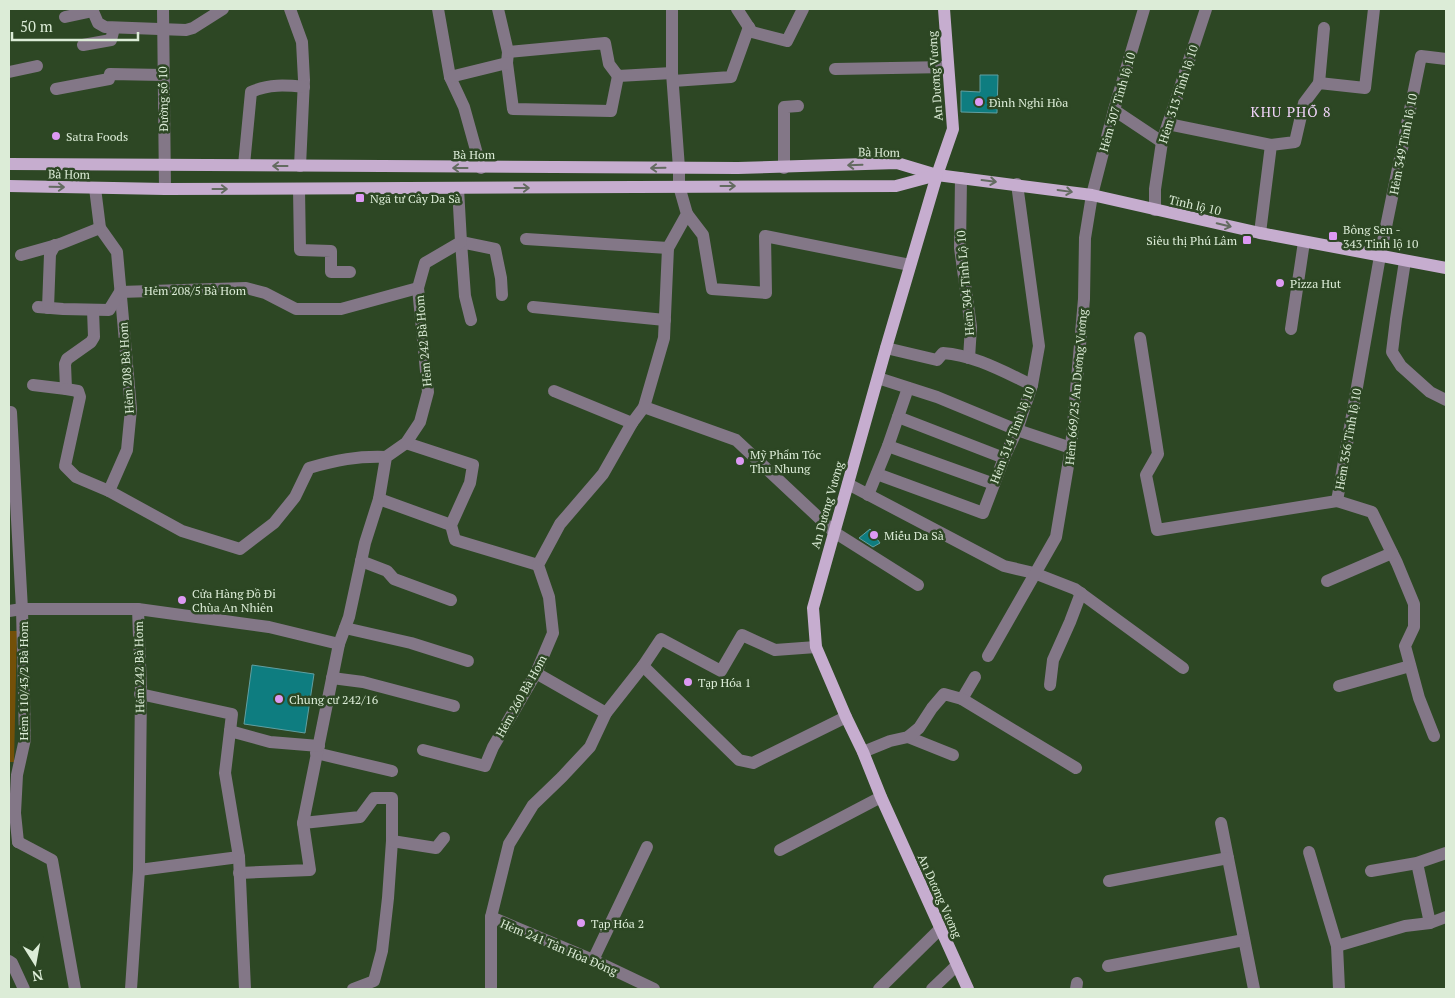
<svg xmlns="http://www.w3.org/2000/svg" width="1455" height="998" font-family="'PT Serif',serif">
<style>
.green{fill:#735008}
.building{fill:#0e7d80;stroke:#619fa1}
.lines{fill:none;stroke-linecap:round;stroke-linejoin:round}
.minor{stroke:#837787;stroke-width:12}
.major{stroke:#c6adcf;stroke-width:12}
.oneway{stroke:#636b60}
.poi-dot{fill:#dd99f3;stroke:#2d4724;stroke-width:2}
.labels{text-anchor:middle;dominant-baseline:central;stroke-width:5;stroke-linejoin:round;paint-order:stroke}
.street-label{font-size:12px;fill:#dcecd7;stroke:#2d4724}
.poi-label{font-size:12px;fill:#dcecd7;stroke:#2d4724;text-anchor:start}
.neighbourhood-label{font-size:14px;letter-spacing:1px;fill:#f2d5fb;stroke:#2d4724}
</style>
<rect width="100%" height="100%" fill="#2d4724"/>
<polygon class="green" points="9,631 17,631 14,762 9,762"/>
<g class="building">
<polygon points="980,75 998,75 997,113 961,112 961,91 980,92"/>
<polygon points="870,529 880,543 873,547 859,538"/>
<polygon points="252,665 314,674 305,733 244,724"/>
</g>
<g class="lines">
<g class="minor">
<polyline points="92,9 98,23 105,27 186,30 193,28 223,9"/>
<polyline points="163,9 165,189"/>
<polyline points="290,9 302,42 304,80 300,166"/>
<polyline points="438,9 450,77 464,107 481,168"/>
<polyline points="498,9 508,52 507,63 513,109 611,111 618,76"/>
<polyline points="737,9 752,32 787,41 803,9"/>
<polyline points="65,17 93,11"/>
<polyline points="83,45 111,40 114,28"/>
<polyline points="508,52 605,43 609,64 618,76 672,73"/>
<polyline points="835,69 948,67"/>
<polyline points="9,72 37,66"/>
<polyline points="450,77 507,63"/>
<polyline points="673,81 731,77 749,27"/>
<polyline points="1319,83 1324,28"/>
<polyline points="56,89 109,79 110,74 163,75"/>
<polyline points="1114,110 1162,142"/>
<polyline points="1168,124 1271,145"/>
<path d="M244,165L251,92C269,84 285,85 304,87"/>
<polyline points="784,168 784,107 798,106"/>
<polyline points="961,178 960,248 971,327 969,358"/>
<path d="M95,188L100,228L117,252L131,409L127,450L109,491L182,531L240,549L274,523L295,497L309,468C336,460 357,456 386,457"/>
<polyline points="299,189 300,250 331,251 331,272 350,272"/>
<polyline points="1155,210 1155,189 1162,142 1206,9"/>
<polyline points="687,214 703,235 712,289 766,293 765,236 910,265"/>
<polyline points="1260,233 1271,145 1295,142 1304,103 1319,83 1365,88 1374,9"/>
<polyline points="526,239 668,248"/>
<polyline points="21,255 60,244 100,228"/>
<polyline points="1405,261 1396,319 1392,352 1401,366 1430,392 1446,400"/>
<polyline points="38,307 63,309 109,310 120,292 246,288 265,293 296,309 341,309 418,288"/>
<polyline points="533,307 665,320"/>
<polyline points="48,308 50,254 55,245"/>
<polyline points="471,320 465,296 461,242 495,249 501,278 502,295"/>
<polyline points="1291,329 1304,242"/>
<polyline points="1140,338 1158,454 1146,475 1157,530 1337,501 1380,256 1421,56 1446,59"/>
<path d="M886,348L937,360L943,353C974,355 1004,372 1032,385"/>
<polyline points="878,378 937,397 1017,430 1071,448"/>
<polyline points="33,385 66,389 65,364 67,359 91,342 94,337 93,310"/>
<polyline points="66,389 78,391 80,397 65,466 76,477 109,491"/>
<polyline points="554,391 632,423"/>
<polyline points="644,407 736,440 834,532 918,585"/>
<polyline points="9,412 11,412 22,609 25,739 17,775 15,813 18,842"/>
<polyline points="898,417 1004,458"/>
<polyline points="406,443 473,465 470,483 451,525 455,540 538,565"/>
<polyline points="888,446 994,484"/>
<polyline points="877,474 983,513 1004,458 1017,430 1032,385 1039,346 1017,184"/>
<polyline points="848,484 1004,566 1034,573 1075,589 1183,668"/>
<polyline points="868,495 888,446 908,388"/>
<polyline points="379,499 451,525"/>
<polyline points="1337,501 1372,512 1397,563 1414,604 1414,627 1405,646 1419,698 1434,736"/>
<polyline points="361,561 387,571 394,579 451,600"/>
<polyline points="1327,581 1392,553"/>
<polyline points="9,611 22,609 138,609 269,627 339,644"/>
<polyline points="345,628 411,643 468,661"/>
<polyline points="988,656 1056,537 1071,448 1084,299 1085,238 1092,195 1114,110 1144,9"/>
<polyline points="643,666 739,760 753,763 846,717"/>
<polyline points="536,673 606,713"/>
<polyline points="332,678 363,682 454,706"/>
<polyline points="1050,685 1053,660 1070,622 1081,593"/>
<polyline points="1339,686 1410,666"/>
<polyline points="140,694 232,714 230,731"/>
<polyline points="962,699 975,677"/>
<polyline points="908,737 953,755"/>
<polyline points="423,750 485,766 493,747 536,673 553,633 549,597 538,565 560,524 603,474 632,423 644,407 664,338 668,248 687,214 679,186 679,168 672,73 672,9"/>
<polyline points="863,752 890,741 908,737 919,728 932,708 944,694 962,699 1076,768"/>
<polyline points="316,753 392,771"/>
<polyline points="303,823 360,817 374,798 392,798 392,841 388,898 382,951 374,981 353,989"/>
<polyline points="1221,823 1254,989"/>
<polyline points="392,841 436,848 444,838"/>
<polyline points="18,842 52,860 75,989"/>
<polyline points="780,850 881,797"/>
<polyline points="1309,852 1337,946 1339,989"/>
<polyline points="1417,863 1430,923"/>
<polyline points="139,870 239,857"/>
<polyline points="1371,871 1417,863 1446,853"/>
<polyline points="239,873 310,870 303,823 339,644 349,617 365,543 379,499 386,457 406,443 420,422 428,392 418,288 425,263 461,242 458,188"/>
<polyline points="1109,881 1228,858"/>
<polyline points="491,917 593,960 654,989"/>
<polyline points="1337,946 1405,926 1430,923 1446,917"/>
<polyline points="593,960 647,847"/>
<polyline points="9,961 12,963 24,989"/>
<polyline points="1108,966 1244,940"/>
<polyline points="131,989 139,870 141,690 138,609"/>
<polyline points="245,989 239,857 225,773 230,731 270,742 319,746"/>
<polyline points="491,989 491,917 509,844 533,805 562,777 590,747 606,713 643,666 661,639 721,671 742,635 775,650 816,647"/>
<polyline points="879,989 940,929"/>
<polyline points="932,989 957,965"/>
<polyline points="1076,989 1077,983"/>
</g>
<g class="major">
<polyline points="944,9 953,129 937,175 886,348 813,608 816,647 846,717 863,752 881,797 968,989"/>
<polyline points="9,164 738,168 897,163 937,175 1092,195 1260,233 1446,268"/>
<polyline points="9,186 165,189 896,186 937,175"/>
</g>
</g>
<defs><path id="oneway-shaft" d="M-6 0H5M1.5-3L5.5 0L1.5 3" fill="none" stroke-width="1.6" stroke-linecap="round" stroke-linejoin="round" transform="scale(1.25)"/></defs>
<g class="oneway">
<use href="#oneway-shaft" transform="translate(855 165) rotate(178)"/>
<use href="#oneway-shaft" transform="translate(280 166) rotate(-180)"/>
<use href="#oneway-shaft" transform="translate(460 168) rotate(-180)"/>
<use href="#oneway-shaft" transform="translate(658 168) rotate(179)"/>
<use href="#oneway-shaft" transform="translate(989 181) rotate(7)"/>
<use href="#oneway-shaft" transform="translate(728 186)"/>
<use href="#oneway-shaft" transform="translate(57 187) rotate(1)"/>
<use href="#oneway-shaft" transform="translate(522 188)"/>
<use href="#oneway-shaft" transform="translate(220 189)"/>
<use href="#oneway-shaft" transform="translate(1065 191) rotate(8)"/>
<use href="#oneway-shaft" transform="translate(1224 225) rotate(13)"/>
</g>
<g class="poi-dot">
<circle cx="979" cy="102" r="5"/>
<circle cx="56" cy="136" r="5"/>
<rect x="355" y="193" width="10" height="10" rx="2.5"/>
<rect x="1328" y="231" width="10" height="10" rx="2.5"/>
<rect x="1242" y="235" width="10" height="10" rx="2.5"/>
<circle cx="1280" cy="283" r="5"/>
<circle cx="740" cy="461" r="5"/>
<circle cx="874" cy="535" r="5"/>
<circle cx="182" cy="600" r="5"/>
<circle cx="688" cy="682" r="5"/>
<circle cx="279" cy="699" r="5"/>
<circle cx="581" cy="923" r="5"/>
</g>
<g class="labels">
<g class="street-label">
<text transform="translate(935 76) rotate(-94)">An Dương Vương</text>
<text transform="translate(1178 94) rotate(-72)">Hẻm 313 Tỉnh lộ 10</text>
<text transform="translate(163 99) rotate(-91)">Đường số 10</text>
<text transform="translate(1117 102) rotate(-74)">Hẻm 307 Tỉnh lộ 10</text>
<text transform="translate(1403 144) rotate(-79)">Hẻm 349 Tỉnh lộ 10</text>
<text transform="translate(879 152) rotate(1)">Bà Hom</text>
<text x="474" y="154">Bà Hom</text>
<text transform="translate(69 174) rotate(1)">Bà Hom</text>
<text transform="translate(1195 205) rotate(13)">Tỉnh lộ 10</text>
<text transform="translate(965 283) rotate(-95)">Hẻm 304 Tỉnh Lộ 10</text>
<text x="195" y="290">Hẻm 208/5 Bà Hom</text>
<text transform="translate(423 341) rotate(-95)">Hẻm 242 Bà Hom</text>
<text transform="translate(126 368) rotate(-94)">Hẻm 208 Bà Hom</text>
<text transform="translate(1076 387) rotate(-85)">Hẻm 669/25 An Dương Vương</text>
<text transform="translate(1012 435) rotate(-69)">Hẻm 314 Tỉnh lộ 10</text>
<text transform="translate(1348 439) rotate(-80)">Hẻm 356 Tỉnh lộ 10</text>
<text transform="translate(827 505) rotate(-74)">An Dương Vương</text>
<text transform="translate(139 667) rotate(-91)">Hẻm 242 Bà Hom</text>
<text transform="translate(23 681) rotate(-90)">Hẻm 110/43/2 Bà Hom</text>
<text transform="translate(521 696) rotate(-61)">Hẻm 260 Bà Hom</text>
<text transform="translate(940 896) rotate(66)">An Dương Vương</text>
<text transform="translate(559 947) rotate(23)">Hẻm 241 Tân Hòa Đông</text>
</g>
<g class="poi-label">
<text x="989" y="102">Đình Nghi Hòa</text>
<text x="66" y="136">Satra Foods</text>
<text x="370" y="198">Ngã tư Cây Da Sà</text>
<text x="1343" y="229">Bông Sen -<tspan x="1343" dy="14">343 Tỉnh lộ 10</tspan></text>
<text x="1237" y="240" text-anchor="end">Siêu thị Phú Lâm</text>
<text x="1290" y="283">Pizza Hut</text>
<text x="750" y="454">Mỹ Phẩm Tóc<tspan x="750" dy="14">Thu Nhung</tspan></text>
<text x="884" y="535">Miếu Da Sà</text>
<text x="192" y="593">Cửa Hàng Đồ Đi<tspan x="192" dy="14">Chùa An Nhiên</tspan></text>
<text x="698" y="682">Tạp Hóa 1</text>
<text x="289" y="699">Chung cư 242/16</text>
<text x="591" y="923">Tạp Hóa 2</text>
</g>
<g class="neighbourhood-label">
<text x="1291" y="111">KHU PHỐ 8</text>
</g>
</g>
<rect width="1455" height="998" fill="none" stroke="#dcecd7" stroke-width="20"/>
<g transform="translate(35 963) rotate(169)" stroke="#2d4724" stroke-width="4" paint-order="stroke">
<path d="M0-4L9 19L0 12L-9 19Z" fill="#dcecd7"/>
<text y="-8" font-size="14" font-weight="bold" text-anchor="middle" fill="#dcecd7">N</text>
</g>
<path d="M12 32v8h126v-8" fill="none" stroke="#dcecd7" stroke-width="2.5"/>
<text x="20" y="32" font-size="15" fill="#dcecd7" stroke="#2d4724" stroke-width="4" paint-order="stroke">50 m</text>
</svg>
